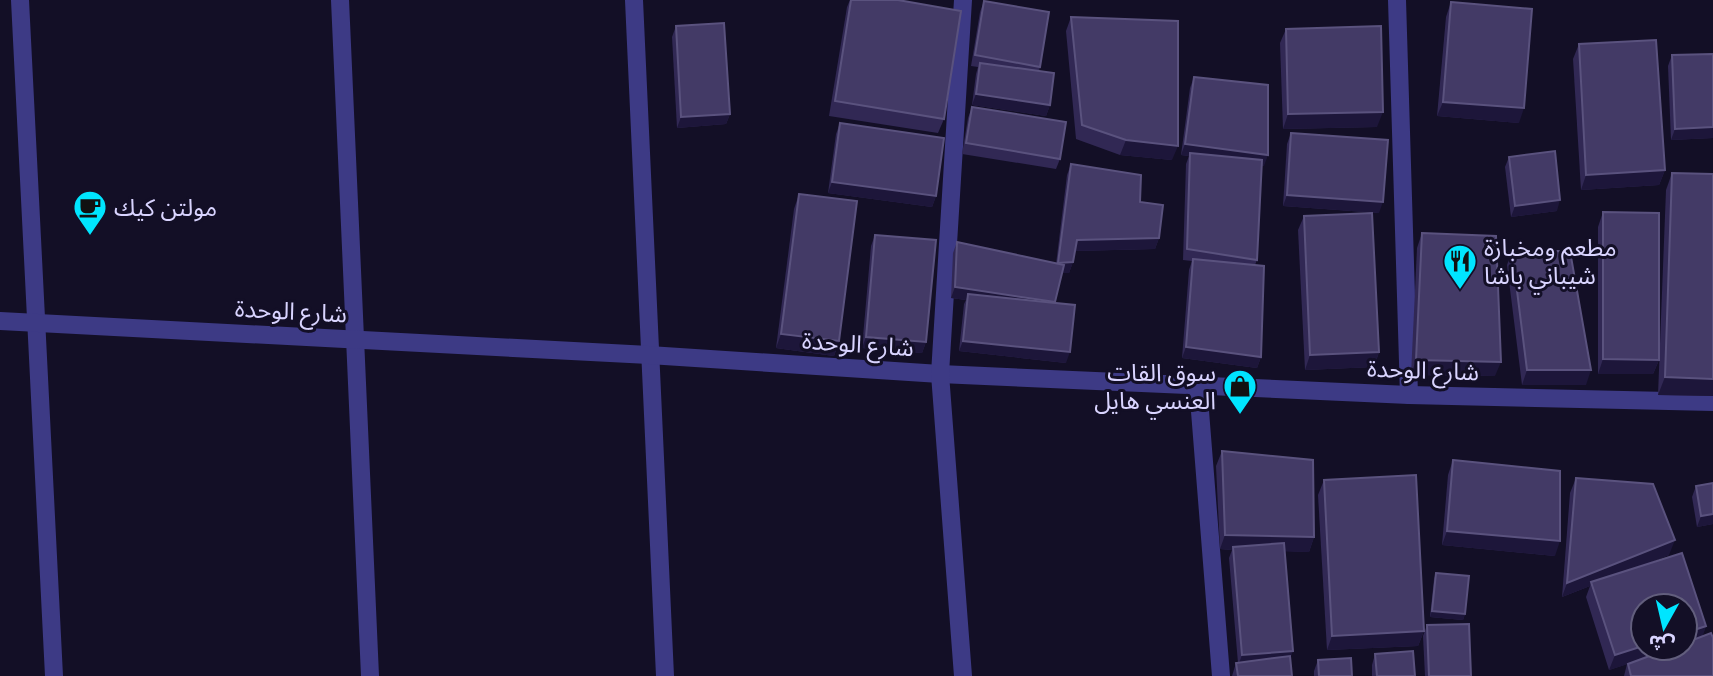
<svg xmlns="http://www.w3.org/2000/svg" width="1713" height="676" font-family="Ubuntu,'Noto Sans Arabic',sans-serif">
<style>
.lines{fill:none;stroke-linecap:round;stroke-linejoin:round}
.street{stroke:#3d3a85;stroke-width:18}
.wall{fill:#312854}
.shaded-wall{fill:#1d163a}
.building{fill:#433a66;stroke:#5a527e;stroke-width:2}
.labels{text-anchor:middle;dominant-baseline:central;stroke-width:6;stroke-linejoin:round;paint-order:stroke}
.poi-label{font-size:24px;fill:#d9d4ff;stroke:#130f26;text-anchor:start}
.street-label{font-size:24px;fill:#d9d4ff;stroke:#130f26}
</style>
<rect width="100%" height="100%" fill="#130f26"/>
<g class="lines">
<g class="street">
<polyline points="20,0 54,676"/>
<polyline points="340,0 370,676"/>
<polyline points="634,0 665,676"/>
<polyline points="1397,0 1409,395"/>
<polyline points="0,321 649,355 940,374 1409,395 1713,402"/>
<polyline points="1198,386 1221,676"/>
<polyline points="963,676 940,374 963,0"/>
</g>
</g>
<g class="wall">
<polygon points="850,0 898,0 944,119 938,133 829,116 847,7"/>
<polygon points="984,1 1040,67 1039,71 1050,105 1046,116 972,105 976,74 978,67 971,66 980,12"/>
<polygon points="1451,2 1519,123 1437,116 1446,17"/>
<polygon points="1071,17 1172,160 1120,155 1076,139 1066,31"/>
<polygon points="676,26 730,114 726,124 677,128 672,37"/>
<polygon points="1286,29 1377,127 1283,129 1280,43"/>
<polygon points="1579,44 1665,170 1659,185 1581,190 1573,59"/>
<polygon points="1713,54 1713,138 1671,140 1668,66 1672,55"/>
<polygon points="1194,77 1264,166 1262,166 1257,260 1255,265 1261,357 1257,368 1182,358 1189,270 1192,261 1183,260 1186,164 1189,156 1181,155 1190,88"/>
<polygon points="972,107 1060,159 1056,169 962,154 968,118"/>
<polygon points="840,123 936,196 932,207 828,193 836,134"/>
<polygon points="1291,133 1379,213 1283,206 1287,144"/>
<polygon points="1509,157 1557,211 1511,217 1505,167"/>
<polygon points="1071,164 1140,202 1159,238 1155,249 1075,251 1073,262 1069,273 1062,273 1054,303 1066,363 959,351 964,304 966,300 951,298 953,253 957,242 1056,264 1067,175"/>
<polygon points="1672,173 1713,396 1658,395 1666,190"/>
<polygon points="799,194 839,341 834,356 776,348 794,209"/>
<polygon points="1603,212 1659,360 1653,374 1598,374 1598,227"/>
<polygon points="1304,216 1379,352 1374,367 1305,370 1298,230"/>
<polygon points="1422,233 1495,376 1411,375 1417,248"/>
<polygon points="875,235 926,342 922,353 862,348 871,246"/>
<polygon points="1512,251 1586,385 1522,385 1507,265"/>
<polygon points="1222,451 1314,537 1309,552 1285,551 1290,659 1292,676 1232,676 1236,663 1238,663 1229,558 1232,550 1220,549 1216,466"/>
<polygon points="1453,460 1555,556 1442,545 1448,475"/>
<polygon points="1576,478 1669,555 1635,568 1706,626 1702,636 1713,676 1624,676 1627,664 1609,670 1586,597 1590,586 1562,597 1570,493"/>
<polygon points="1324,480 1424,631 1418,646 1327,650 1318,495"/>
<polygon points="1696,486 1713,524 1697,527 1692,497"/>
<polygon points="1436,573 1465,614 1463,620 1430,617 1434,579"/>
<polygon points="1427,625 1471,676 1425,676 1423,636"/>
<polygon points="1375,654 1415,676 1372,676 1372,665"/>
<polygon points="1318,660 1352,676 1314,676 1314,671"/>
</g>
<g class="shaded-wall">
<polygon points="976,94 1050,105 1046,116 972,105"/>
<polygon points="1443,102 1524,108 1519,123 1437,116"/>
<polygon points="1383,112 1377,127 1283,129 1288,114"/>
<polygon points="730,114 726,124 677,128 681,117"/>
<polygon points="1713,127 1713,138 1671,140 1675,129"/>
<polygon points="1126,140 1178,146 1172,160 1120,155"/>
<polygon points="1185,144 1268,155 1264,166 1190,156 1190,153 1189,156 1181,155"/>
<polygon points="1665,170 1659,185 1581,190 1586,175"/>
<polygon points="832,182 936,196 932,207 828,193"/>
<polygon points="1287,195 1383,202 1379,213 1283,206"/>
<polygon points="1560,200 1557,211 1511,217 1515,206"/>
<polygon points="1159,238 1155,249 1073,251 1077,240"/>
<polygon points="1073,262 1069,273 1054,273 1058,263"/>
<polygon points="955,287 1055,302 1051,313 968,294 966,300 951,298"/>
<polygon points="781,334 839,341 834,356 776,348"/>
<polygon points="866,337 926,342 922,353 862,348"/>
<polygon points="963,341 1070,352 1066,363 959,351"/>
<polygon points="1186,347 1261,357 1257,368 1182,358"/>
<polygon points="1379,352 1374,367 1305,370 1310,355"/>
<polygon points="1603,359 1659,360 1653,374 1598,374"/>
<polygon points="1416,360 1501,362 1495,376 1411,375"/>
<polygon points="1527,370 1591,370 1586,385 1522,385"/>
<polygon points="1665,377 1713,379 1713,396 1658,395"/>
<polygon points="1713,514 1713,524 1697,527 1701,516"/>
<polygon points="1447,531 1560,541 1555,556 1442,545"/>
<polygon points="1225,535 1314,537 1309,552 1234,550 1233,547 1232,550 1220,549"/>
<polygon points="1675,540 1669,555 1592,585 1591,582 1590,586 1562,597 1567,583"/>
<polygon points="1432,611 1465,614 1463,620 1430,617"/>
<polygon points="1706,626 1701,641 1685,646 1685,633"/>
<polygon points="1424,631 1418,646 1327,650 1332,636"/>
<polygon points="1643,646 1643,648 1679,648 1609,670 1615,655"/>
<polygon points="1293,651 1289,662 1238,666 1242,655"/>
</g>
<g class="building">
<polygon points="851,0 898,0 961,11 944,119 835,101"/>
<polygon points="984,1 1049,12 1040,67 975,55"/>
<polygon points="1451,2 1532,9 1524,108 1443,102"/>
<polygon points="1071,17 1178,21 1178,146 1126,140 1082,125"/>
<polygon points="724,23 730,114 681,117 676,26"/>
<polygon points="1381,26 1383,112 1288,114 1286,29"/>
<polygon points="1656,40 1665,170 1586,175 1579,44"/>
<polygon points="1713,54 1713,127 1675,129 1672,55"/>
<polygon points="980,63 1054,73 1050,105 976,94"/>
<polygon points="1194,77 1268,85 1268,155 1185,144"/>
<polygon points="972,107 1066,122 1060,159 966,143"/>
<polygon points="840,123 944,138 936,196 832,182"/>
<polygon points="1291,133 1388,140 1383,202 1287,195"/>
<polygon points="1555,151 1560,200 1515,206 1509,157"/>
<polygon points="1190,153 1262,160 1257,260 1187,249"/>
<polygon points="1071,164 1141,175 1140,202 1163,205 1159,238 1077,240 1073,262 1058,263"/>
<polygon points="1672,173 1713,174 1713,379 1665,377"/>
<polygon points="799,194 857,201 839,341 781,334"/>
<polygon points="1603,212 1659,213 1659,360 1603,359"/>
<polygon points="1372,213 1379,352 1310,355 1304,216"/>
<polygon points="1422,233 1496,236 1501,362 1416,360"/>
<polygon points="875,235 936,240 926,342 866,337"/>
<polygon points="957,242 1064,265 1055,302 955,287"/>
<polygon points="1512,251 1570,251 1591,370 1527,370"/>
<polygon points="1193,259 1264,266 1261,357 1186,347"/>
<polygon points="968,294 1075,305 1070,352 963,341"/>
<polygon points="1222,451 1313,460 1314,537 1225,535"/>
<polygon points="1453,460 1560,471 1560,541 1447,531"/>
<polygon points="1416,475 1424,631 1332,636 1324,480"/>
<polygon points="1576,478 1653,484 1675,540 1567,583"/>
<polygon points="1713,483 1713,514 1701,516 1696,486"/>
<polygon points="1284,543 1293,651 1242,655 1233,547"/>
<polygon points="1682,553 1706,626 1685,633 1685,606 1643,606 1643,646 1615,655 1591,582"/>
<polygon points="1436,573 1469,576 1465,614 1432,611"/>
<polygon points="1469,624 1471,676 1429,676 1427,625"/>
<polygon points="1711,633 1713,638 1713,676 1631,676 1628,664 1671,648 1685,648 1685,643"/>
<polygon points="1413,651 1415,676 1377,676 1375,654"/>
<polygon points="1290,656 1292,676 1238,676 1236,663"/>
<polygon points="1351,658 1352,676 1319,676 1318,660"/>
</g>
<defs>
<symbol id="cafe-pin" viewBox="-11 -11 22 30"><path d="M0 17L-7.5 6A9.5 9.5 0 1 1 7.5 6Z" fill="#00e5ff" stroke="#130f26"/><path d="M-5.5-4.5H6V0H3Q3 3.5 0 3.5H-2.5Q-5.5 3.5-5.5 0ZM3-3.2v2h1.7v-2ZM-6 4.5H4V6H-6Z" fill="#111"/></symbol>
<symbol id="restaurant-pin" viewBox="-11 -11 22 30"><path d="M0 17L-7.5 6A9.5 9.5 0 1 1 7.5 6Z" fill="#00e5ff" stroke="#130f26"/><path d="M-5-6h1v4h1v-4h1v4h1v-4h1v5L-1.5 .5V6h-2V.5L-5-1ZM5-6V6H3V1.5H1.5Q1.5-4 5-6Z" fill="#111"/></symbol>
<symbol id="shop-pin" viewBox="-11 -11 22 30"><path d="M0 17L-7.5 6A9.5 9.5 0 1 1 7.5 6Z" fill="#00e5ff" stroke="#130f26"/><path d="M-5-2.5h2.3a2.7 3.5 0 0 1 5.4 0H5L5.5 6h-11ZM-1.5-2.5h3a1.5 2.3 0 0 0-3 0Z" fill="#111"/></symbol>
</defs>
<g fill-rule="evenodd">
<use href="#cafe-pin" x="71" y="188" width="38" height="52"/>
<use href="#restaurant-pin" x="1441" y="242" width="38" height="52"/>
<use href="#shop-pin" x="1221" y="367" width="38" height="52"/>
</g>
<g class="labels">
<g class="poi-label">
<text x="114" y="207">مولتن كيك</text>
<text x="1484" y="247">مطعم ومخبازة<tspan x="1484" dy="28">شيباني باشا</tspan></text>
<text x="1216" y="372" text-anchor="end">سوق القات<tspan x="1216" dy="28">العنسي هايل</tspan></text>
</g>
<g class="street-label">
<text transform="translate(291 311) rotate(3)">شارع الوحدة</text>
<text transform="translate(858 344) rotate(4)">شارع الوحدة</text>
<text transform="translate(1423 370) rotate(2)">شارع الوحدة</text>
</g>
</g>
<g transform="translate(1664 627) rotate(188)"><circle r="33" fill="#130f26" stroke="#625e7d" stroke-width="2"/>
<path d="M0-5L12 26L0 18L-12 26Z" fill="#00e5ff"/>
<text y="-10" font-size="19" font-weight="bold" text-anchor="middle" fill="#d9d4ff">ش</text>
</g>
</svg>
